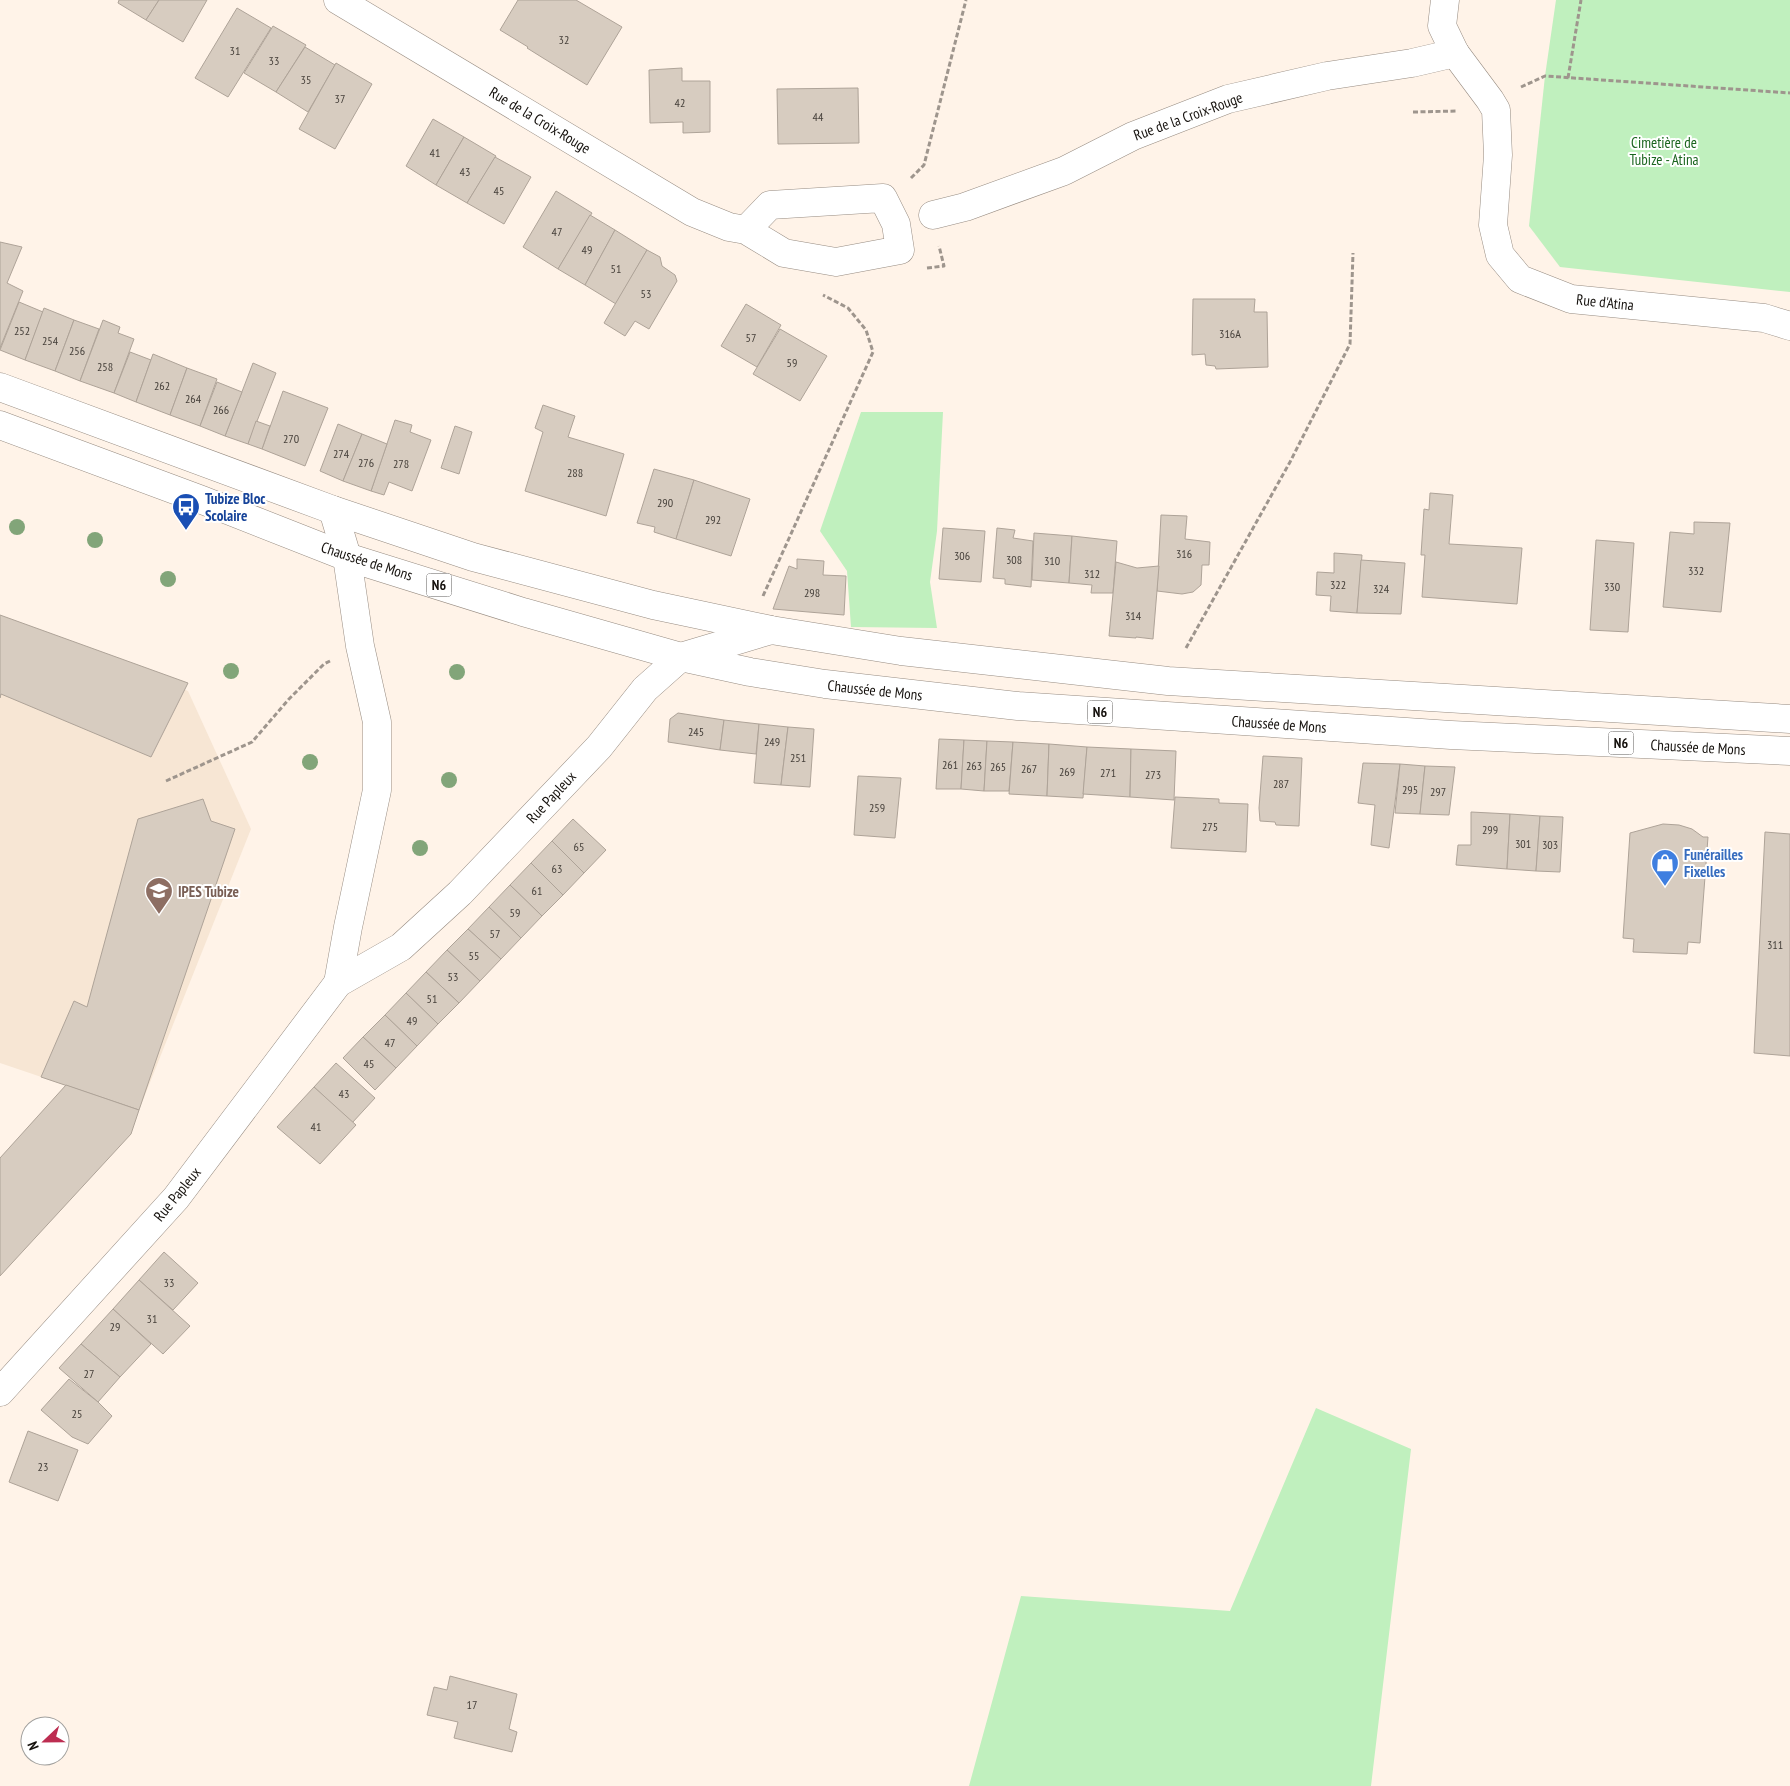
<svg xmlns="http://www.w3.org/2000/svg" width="1790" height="1786" font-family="'PT Sans Narrow',sans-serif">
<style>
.built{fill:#f7e6d4}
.green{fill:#c0f0be}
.building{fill:#d7ccc0;stroke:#aea398}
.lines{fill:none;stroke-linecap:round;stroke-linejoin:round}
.minor-casing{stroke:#978c82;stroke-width:29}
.primary-casing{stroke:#978c82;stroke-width:29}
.path{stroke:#9e958d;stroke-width:3;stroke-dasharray:5 2.5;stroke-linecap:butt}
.minor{stroke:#fff;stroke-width:28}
.primary{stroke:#fff;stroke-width:28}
.tree{fill:#82a579}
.labels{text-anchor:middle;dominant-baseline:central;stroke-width:4;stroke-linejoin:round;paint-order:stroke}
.number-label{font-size:12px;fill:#46403a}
.shield{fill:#fff;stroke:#5b5856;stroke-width:1}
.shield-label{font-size:14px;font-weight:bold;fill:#15110d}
.street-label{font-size:15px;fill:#15110d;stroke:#fff}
.park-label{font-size:15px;fill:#1b651f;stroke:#fff}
.transit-label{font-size:15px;font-weight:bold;fill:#164399;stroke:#fff;text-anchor:start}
.shop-label{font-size:15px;font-weight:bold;fill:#366cbe;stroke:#fff;text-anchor:start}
.education-label{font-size:15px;font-weight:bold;fill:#785e54;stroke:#fff;text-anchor:start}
</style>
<rect width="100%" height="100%" fill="#fff3e8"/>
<polygon class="built" points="0,617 188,691 251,829 139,1110 0,1063"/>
<g class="green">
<polygon points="1556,0 1790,0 1790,292 1560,267 1529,226 1545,76"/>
<polygon points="861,412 943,412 937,531 930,582 937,628 851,627 847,571 820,531"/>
<polygon points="1316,1408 1411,1449 1371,1786 969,1786 1021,1596 1230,1611"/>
</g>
<g class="building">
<polygon points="119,0 159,0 146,20 118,3"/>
<polygon points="159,0 207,0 183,42 146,20"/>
<polygon points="518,0 576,0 622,27 587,85 543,58 527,48 528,47 500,30"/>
<polygon points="237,8 271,28 228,97 195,78"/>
<polygon points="273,26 306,45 276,92 244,73"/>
<polygon points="305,47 335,65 308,112 276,92"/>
<polygon points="336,63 372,84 335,149 299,129"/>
<polygon points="682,68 682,81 710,81 710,132 683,133 683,122 650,123 649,70"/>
<polygon points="858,88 859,143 778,144 777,89"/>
<polygon points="433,119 464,137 436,185 406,166"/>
<polygon points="464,137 496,156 467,203 436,185"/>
<polygon points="495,157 531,177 504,224 467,203"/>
<polygon points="556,191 592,213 558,269 523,247"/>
<polygon points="590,215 615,230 585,285 558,269"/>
<polygon points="615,230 647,250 616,304 585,285"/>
<polygon points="0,242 22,247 7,283 23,291 0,348"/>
<polygon points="647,250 660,257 662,266 675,275 677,281 649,329 635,321 625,336 604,323"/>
<polygon points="1193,299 1255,299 1254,312 1267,312 1268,367 1216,369 1215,366 1206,365 1205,354 1192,355"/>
<polygon points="19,302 43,312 25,360 0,350"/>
<polygon points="746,304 781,325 757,367 721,346"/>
<polygon points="44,308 74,320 55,371 25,360"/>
<polygon points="74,320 99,329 80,381 55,371"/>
<polygon points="103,320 120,327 118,333 134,339 114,393 80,381"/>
<polygon points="780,329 827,356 800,401 753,374"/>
<polygon points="130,352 151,360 136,402 114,393"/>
<polygon points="153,354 187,368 170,415 136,402"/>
<polygon points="253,363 276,373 248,444 225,436"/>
<polygon points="187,368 217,379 200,426 170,415"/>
<polygon points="217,382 242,392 225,436 200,426"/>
<polygon points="283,391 328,408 305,466 262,449"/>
<polygon points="543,405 575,416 568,437 624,454 606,516 525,491 543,432 535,428"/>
<polygon points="395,420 412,425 410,432 431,440 412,491 389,482 384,495 371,491"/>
<polygon points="256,421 270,426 262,449 248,444"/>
<polygon points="338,424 362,434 343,481 320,471"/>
<polygon points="455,426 472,432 459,474 441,468"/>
<polygon points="362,434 387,444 371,491 343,481"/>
<polygon points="654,469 694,480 676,539 654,532 655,527 637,523"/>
<polygon points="694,480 750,499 731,556 676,539"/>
<polygon points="1430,493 1453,495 1449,544 1522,548 1517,604 1422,597 1425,555 1421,555 1424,509 1429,510"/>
<polygon points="1161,515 1187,516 1185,539 1210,542 1209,565 1202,565 1201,585 1193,592 1182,594 1157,591"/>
<polygon points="1694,522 1730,523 1721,612 1663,607 1670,532 1694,534"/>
<polygon points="943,528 985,531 981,582 939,579"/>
<polygon points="997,528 1015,530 1013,538 1033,541 1031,587 1005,584 1005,579 993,578"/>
<polygon points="1034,533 1072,536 1069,583 1032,580"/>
<polygon points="1072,536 1117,541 1113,593 1091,593 1092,585 1069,583"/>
<polygon points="1596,540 1634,543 1628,632 1590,630"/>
<polygon points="1334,553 1362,555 1357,613 1330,611 1331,596 1316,595 1317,572 1334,573"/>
<polygon points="797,559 824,561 823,575 846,576 844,615 773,609 789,566 797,569"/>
<polygon points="1361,560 1405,563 1401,614 1357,613"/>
<polygon points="1116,562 1137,568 1159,566 1153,639 1136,637 1136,638 1109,636"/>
<polygon points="0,615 188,683 151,757 1,694 0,698"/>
<polygon points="678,713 724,720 720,750 668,742 670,719"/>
<polygon points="724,720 759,724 756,754 720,750"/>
<polygon points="759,724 788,727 781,785 754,783"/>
<polygon points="788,727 814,729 810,787 781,785"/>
<polygon points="939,739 964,740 961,789 936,789"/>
<polygon points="964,740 987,741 984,791 961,789"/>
<polygon points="987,741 1013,742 1009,791 984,791"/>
<polygon points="1013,742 1049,744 1047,796 1009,794"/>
<polygon points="1049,744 1087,747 1083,798 1047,796"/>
<polygon points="1087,747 1131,749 1130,797 1083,794"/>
<polygon points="1131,749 1176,751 1174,800 1130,797"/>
<polygon points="1263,756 1302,758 1299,826 1276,825 1275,822 1260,821 1259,808"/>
<polygon points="1363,763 1400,764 1389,848 1371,845 1375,805 1358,803"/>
<polygon points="1400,764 1425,766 1420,814 1395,813"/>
<polygon points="1425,766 1455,767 1449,815 1420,814"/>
<polygon points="858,776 901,778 895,838 854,835"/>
<polygon points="1175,797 1219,799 1219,803 1248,804 1246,852 1171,848"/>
<polygon points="203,799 211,821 235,829 139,1110 41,1077 74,1001 87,1007 138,819"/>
<polygon points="1471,812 1510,814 1507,869 1456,865 1458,845 1471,845"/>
<polygon points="1510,814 1540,816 1536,871 1507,869"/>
<polygon points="1540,816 1563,817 1560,872 1536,871"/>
<polygon points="573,819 606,850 584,873 552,841"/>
<polygon points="1663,824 1679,825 1692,829 1703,837 1708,837 1700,943 1688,942 1687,954 1633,952 1634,939 1623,938 1630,833"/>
<polygon points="1765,832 1790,834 1790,1056 1754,1053"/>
<polygon points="552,841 584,873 563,895 531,863"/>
<polygon points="531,863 563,895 542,916 510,885"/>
<polygon points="510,885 542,916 521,938 489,907"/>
<polygon points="489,907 521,938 501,959 468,929"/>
<polygon points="468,929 501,959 480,981 447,950"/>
<polygon points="447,950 480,981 459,1003 426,972"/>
<polygon points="426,972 459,1003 438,1024 406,993"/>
<polygon points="406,993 438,1024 417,1046 385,1015"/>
<polygon points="385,1015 417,1046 396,1068 363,1037"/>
<polygon points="363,1037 396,1068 375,1090 343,1058"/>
<polygon points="336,1063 375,1098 352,1123 314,1087"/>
<polygon points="66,1085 139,1110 131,1134 0,1276 0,1158"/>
<polygon points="314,1087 356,1125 320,1164 277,1127"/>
<polygon points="164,1252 198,1283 173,1310 139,1280"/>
<polygon points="139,1280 190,1326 163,1354 113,1309"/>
<polygon points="113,1309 151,1344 120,1377 81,1344"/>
<polygon points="81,1344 120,1377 98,1402 59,1368"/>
<polygon points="69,1379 98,1402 112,1416 88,1444 72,1437 41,1410"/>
<polygon points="28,1431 78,1450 58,1501 9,1482"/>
<polygon points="450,1676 517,1694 509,1729 517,1732 512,1752 454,1738 458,1722 427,1715 434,1687 447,1690"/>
</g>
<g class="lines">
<defs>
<g id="minor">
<polyline points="338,0 692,212 729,227 746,230 784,253 836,262 900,250 896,224 883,198 770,205 746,230"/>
<polyline points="1445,0 1442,26 1455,53 1490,100 1496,110 1498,155 1493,225 1500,255 1520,279 1571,299 1764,318 1790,326"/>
<polyline points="933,215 965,207 1064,171 1133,136 1228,99 1327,76 1412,63 1455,53"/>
<polyline points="333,510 347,557 360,646 377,722 377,790 348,927 338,983"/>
<polyline points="0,1392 176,1198 338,983 401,947 460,893 599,747 645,689 681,657 771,630"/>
</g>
<g id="primary">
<polyline points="0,387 333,510 473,557 653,605 771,630 901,651 1168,681 1790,719"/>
<polyline points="0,425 202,500 347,557 523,612 681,657 750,672 825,684 1018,706 1451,735 1790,751"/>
</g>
</defs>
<use href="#minor" class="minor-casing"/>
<use href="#primary" class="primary-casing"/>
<g class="path">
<polyline points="1568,78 1581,0"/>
<polyline points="1521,87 1545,76 1790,93"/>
<polyline points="1413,112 1457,111"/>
<polyline points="911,178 924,165 966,0"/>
<polyline points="927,268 944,266 939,246"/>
<polyline points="763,596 873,352 866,330 848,308 823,295"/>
<polyline points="1186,648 1290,462 1350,344 1353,253"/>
<polyline points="166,781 252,742 289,699 324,664 330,661"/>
</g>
<use href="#minor" class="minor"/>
<use href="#primary" class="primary"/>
</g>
<g class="tree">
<circle cx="17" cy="527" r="8"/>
<circle cx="95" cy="540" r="8"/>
<circle cx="168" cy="579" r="8"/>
<circle cx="231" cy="671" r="8"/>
<circle cx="457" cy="672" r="8"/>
<circle cx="310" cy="762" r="8"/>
<circle cx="449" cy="780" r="8"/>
<circle cx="420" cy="848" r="8"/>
</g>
<defs>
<symbol id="bus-pin" viewBox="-11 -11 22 30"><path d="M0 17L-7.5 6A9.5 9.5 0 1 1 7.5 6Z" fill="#1a4fb4" stroke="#fff"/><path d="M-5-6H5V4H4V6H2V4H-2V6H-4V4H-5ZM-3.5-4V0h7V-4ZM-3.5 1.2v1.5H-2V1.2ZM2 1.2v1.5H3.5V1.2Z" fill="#fff"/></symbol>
<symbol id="shop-pin" viewBox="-11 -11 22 30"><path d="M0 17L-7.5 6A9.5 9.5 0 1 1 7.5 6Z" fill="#3f7fe0" stroke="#fff"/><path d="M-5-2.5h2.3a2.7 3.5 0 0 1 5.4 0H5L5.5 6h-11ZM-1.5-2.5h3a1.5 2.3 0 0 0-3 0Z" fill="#fff"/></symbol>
<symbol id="school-pin" viewBox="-11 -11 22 30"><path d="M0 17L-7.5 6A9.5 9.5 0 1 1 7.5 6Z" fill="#8d6e63" stroke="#fff"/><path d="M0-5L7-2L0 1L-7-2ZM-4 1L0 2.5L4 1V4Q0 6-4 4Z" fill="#fff"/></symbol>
</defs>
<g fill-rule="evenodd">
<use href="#bus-pin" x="170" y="491" width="32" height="43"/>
<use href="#shop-pin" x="1649" y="847" width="32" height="43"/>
<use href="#school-pin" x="143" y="875" width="32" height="43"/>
</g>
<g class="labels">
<g class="number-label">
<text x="564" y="39">32</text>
<text x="235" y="50">31</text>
<text x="274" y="60">33</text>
<text x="306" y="79">35</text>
<text x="340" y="98">37</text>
<text x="680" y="102">42</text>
<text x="818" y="116">44</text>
<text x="435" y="152">41</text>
<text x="465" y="171">43</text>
<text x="499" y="190">45</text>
<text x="557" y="231">47</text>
<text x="587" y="249">49</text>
<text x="616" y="268">51</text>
<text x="646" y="293">53</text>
<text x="22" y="330">252</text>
<text x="1230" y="333">316A</text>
<text x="751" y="337">57</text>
<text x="50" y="340">254</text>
<text x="77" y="350">256</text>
<text x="792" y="362">59</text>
<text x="105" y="366">258</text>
<text x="162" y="385">262</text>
<text x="193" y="398">264</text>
<text x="221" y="409">266</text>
<text x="291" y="438">270</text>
<text x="341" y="453">274</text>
<text x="366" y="462">276</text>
<text x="401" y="463">278</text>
<text x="575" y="472">288</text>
<text x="665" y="502">290</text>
<text x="713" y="519">292</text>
<text x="1184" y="553">316</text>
<text x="962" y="555">306</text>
<text x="1014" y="559">308</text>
<text x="1052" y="560">310</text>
<text x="1696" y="570">332</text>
<text x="1092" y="573">312</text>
<text x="1338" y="584">322</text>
<text x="1612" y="586">330</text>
<text x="1381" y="588">324</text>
<text x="812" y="592">298</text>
<text x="1133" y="615">314</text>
<text x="696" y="731">245</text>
<text x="772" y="741">249</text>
<text x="798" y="757">251</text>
<text x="950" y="764">261</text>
<text x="974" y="765">263</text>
<text x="998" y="766">265</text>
<text x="1029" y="768">267</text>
<text x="1067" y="771">269</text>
<text x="1108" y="772">271</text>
<text x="1153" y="774">273</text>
<text x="1281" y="783">287</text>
<text x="1410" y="789">295</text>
<text x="1438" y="791">297</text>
<text x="877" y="807">259</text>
<text x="1210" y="826">275</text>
<text x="1490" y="829">299</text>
<text x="1523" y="843">301</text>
<text x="1550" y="844">303</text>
<text x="579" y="846">65</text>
<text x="557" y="868">63</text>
<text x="537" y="890">61</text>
<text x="515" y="912">59</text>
<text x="495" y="933">57</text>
<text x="1775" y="944">311</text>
<text x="474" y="955">55</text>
<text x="453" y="976">53</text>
<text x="432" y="998">51</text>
<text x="412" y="1020">49</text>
<text x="390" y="1042">47</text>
<text x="369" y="1063">45</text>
<text x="344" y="1093">43</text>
<text x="316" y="1126">41</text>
<text x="169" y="1282">33</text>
<text x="152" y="1318">31</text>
<text x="115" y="1326">29</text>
<text x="89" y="1373">27</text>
<text x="77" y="1413">25</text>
<text x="43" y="1466">23</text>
<text x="472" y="1704">17</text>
</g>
<g class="shield">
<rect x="426.5" y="573.5" width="25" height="23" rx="4"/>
<rect x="1087.5" y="700.5" width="25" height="23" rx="4"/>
<rect x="1608.5" y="731.5" width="25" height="23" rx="4"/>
</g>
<g class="shield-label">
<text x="439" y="585">N6</text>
<text x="1100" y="712">N6</text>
<text x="1621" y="743">N6</text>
</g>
<g class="street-label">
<text transform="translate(1188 116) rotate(-20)">Rue de la Croix-Rouge</text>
<text transform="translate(540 120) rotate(31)">Rue de la Croix-Rouge</text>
<text transform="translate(1605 302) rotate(6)">Rue d'Atina</text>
<text transform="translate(367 561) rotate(18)">Chaussée de Mons</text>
<text transform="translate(875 690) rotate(6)">Chaussée de Mons</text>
<text transform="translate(1279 724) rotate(4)">Chaussée de Mons</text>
<text transform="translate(1698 747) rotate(3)">Chaussée de Mons</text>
<text transform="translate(551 797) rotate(-47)">Rue Papleux</text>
<text transform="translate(177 1194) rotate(-51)">Rue Papleux</text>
</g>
<g class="park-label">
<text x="1664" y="142">Cimetière de<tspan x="1664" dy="17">Tubize - Atina</tspan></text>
</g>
<g class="transit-label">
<text x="205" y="498">Tubize Bloc<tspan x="205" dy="17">Scolaire</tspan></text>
</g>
<g class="shop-label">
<text x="1684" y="854">Funérailles<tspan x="1684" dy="17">Fixelles</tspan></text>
</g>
<g class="education-label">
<text x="178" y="891">IPES Tubize</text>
</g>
</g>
<g transform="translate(45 1741) rotate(248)"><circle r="24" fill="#ffffff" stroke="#a1a09e"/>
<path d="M0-4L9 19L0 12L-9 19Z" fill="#bd2d51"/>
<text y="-8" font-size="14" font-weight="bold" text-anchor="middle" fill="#15110d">N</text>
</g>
</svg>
